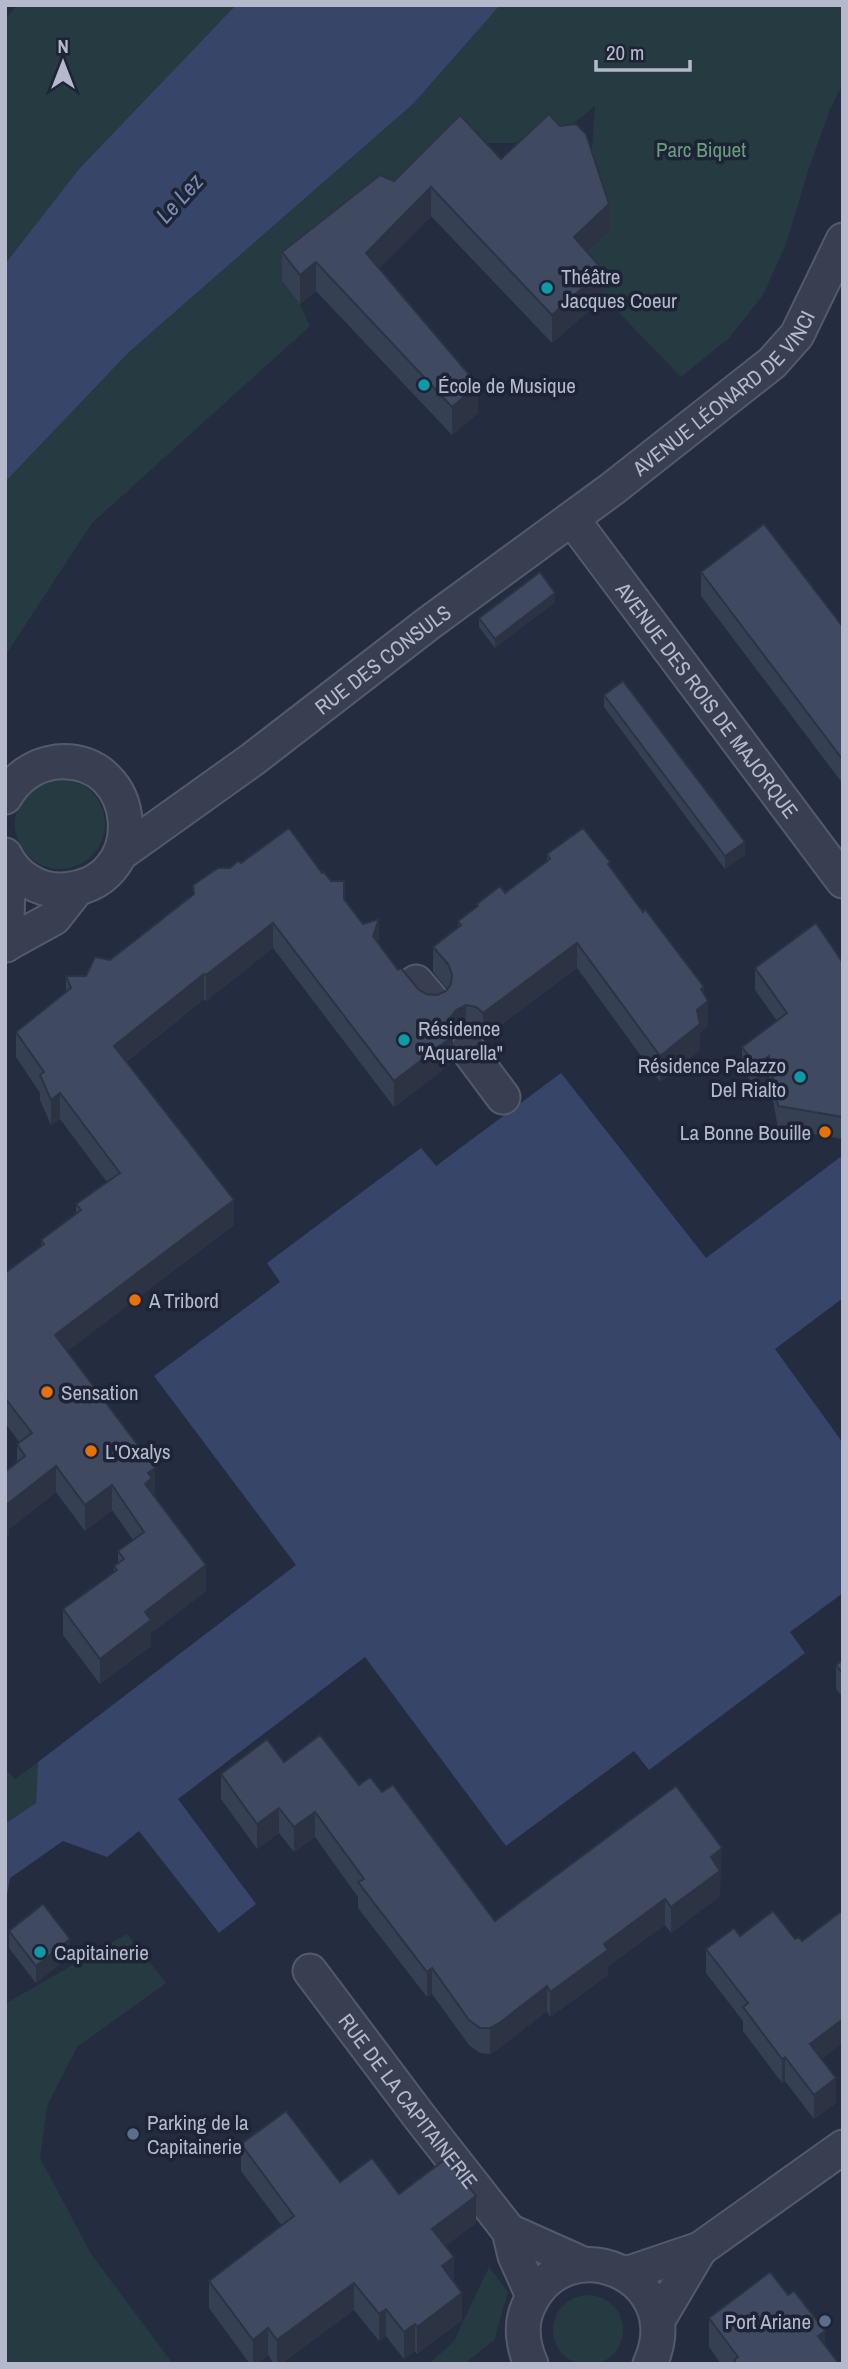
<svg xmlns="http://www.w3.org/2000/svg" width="848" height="2369" font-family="'Archivo Narrow',sans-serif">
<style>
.green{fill:#263b41}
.water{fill:#374568}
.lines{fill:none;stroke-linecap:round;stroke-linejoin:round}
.minor-casing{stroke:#535a6b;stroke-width:37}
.minor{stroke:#383f50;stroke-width:33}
.wall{fill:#364053}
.shaded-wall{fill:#2c3443}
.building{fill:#3f4a60;stroke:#2c3443;stroke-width:2}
.culture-dot{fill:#0f9aa8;stroke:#1d2435;stroke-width:2.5}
.food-dot{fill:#e8710a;stroke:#1d2435;stroke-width:2.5}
.service-dot{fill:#5c6f8a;stroke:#1d2435;stroke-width:2.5}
.labels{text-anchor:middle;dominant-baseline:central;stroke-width:7;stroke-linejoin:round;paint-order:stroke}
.park-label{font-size:21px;fill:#6a9d7c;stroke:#1d2435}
.poi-label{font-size:21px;fill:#b4bacb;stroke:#1d2435;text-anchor:start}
.street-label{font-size:21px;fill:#b4bacb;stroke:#1d2435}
.water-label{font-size:23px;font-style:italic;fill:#7b8cb3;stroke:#1d2435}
</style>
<rect width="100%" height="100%" fill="#242c40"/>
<g class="green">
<polygon points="17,5 236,5 79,169 5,264 5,20"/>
<polygon points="499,5 843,5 843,84 830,109 808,171 786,244 763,295 729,338 681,377 574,266 590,176 595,106 549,143 460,143 282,281 300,304 310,326 92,523 5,656 5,482 129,352 413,104"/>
<circle cx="60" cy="824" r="45"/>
<polygon points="38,1762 36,1803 5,1824 5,1769 15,1779"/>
<polygon points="127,1934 166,1983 77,2047 47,2106 40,2158 91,2254 173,2364 5,2364 5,2004"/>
<polygon points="489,2267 508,2292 494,2340 464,2364 429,2364 454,2341"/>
<circle cx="588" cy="2330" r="35"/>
</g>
<g class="water">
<polygon points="236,5 500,5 413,104 129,352 5,482 5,264 79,169"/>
<polygon points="561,1073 706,1258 843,1155 843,1298 775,1349 843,1443 843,1593 790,1632 805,1653 649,1770 634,1751 506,1846 365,1657 178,1799 256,1904 219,1933 139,1831 107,1857 63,1841 10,1878 5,1906 5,1824 36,1803 38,1762 296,1565 154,1376 280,1282 267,1263 421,1148 436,1166"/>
</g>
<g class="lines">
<defs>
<g id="minor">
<path id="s1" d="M572,519L843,881"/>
<path d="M5,797C16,778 34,765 56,762C142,754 153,887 61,890C38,891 15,876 5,855"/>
<path id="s2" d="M120,854L253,759L429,623L612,489L772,363L797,335L843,240"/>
<polyline points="5,945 54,918 77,889"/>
<polyline points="6,945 9,864"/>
<polyline points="416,982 433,1002"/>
<polyline points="468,1050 503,1097"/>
<path id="s3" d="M310,1971L419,2116L509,2231L515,2256L533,2296"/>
<polyline points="509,2231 583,2264"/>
<polyline points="626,2274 700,2249 843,2147"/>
<polyline points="658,2320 700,2249"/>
<path d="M531,2364C523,2346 520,2325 528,2307C565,2223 690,2276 650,2364"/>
</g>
</defs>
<use href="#minor" class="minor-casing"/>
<use href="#minor" class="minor"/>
</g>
<g class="wall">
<polygon points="560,126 609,232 588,253 603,298 552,343 431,216 379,268 478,413 452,435 316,291 300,304 282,281 282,252 394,181 501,159"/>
<polygon points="701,572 843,627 843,784 701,596"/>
<polygon points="555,602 495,648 479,627 479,618"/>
<polygon points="604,695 745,855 725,869 604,707"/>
<polygon points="547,854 610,868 704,994 708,1026 700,1033 700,1050 660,1082 577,968 483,1038 476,1033 466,1031 456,1035 453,1040 453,1062 394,1107 273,948 206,1001 204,999 126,1062 234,1225 67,1351 155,1494 153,1495 206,1591 151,1633 151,1646 100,1684 63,1635 63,1609 114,1572 114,1566 118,1563 118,1551 133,1540 112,1510 85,1531 56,1492 9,1529 9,1536 5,1539 5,1472 17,1462 17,1444 20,1443 5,1423 5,1273 41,1246 41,1240 76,1214 76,1204 107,1182 60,1119 51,1125 40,1100 40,1093 16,1057 16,1032 66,992 66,976 86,976 110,960 193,895 193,885 241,863 322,873 344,899 398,970 418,989 426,994 437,995 447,989 433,972 433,947 458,927 458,921 477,907 477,904 505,893 547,861"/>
<polygon points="843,963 843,1139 778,1128 769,1078 756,1088 742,1069 742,1047 777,1021 755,990 755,968"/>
<polygon points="843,1660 843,1698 836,1689 836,1665"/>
<polygon points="284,1762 382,1792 495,1921 722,1873 720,1874 720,1896 671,1933 665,1925 608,1966 608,1975 550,2017 547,2011 498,2049 490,2054 480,2053 469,2045 432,1994 427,1997 358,1908 358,1897 315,1837 294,1852 279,1833 257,1849 221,1799 221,1774"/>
<polygon points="9,1931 70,1956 36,1983 9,1948"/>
<polygon points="706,1949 821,2059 836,2103 814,2119 785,2081 782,2083 743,2031 743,2021 706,1973"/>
<polygon points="241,2144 340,2182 399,2194 476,2223 445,2246 462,2320 417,2354 415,2351 404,2359 386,2336 379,2341 354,2310 281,2364 274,2364 268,2355 257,2364 250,2364 209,2308 209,2281 282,2226 241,2171"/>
<polygon points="709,2318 825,2346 839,2364 721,2364 709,2347"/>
</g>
<g class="shaded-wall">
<polygon points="431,187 431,216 366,281 366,253"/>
<polygon points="609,204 609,232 574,266 574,237"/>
<polygon points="316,262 316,291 300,304 300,275"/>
<polygon points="603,270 603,298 552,343 552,315"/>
<polygon points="478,385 478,413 452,435 452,407"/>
<polygon points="555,593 555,602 495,648 495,639"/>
<polygon points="745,842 745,855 725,869 725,856"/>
<polygon points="379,919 379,944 373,936"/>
<polygon points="273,923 273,948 206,1001 206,975"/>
<polygon points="577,943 577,968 483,1038 483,1013"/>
<polygon points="204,974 204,999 114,1071 114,1046"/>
<polygon points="704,987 704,1004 708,1001 708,1026 700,1033 700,1050 660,1082 660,1056 697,1010 701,989"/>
<polygon points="466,1005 466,1031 456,1035 453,1040 453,1062 394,1107 394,1081 449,1026 450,1018 456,1010"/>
<polygon points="769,1056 769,1078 756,1088 756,1066"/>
<polygon points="60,1093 60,1119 51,1125 51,1100"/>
<polygon points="234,1200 234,1225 55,1361 55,1335"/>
<polygon points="56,1466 56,1492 9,1529 9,1536 5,1539 5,1506"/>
<polygon points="155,1468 155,1494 152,1495 145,1484 148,1473"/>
<polygon points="112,1485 112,1510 85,1531 85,1505"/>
<polygon points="206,1565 206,1591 151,1633 151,1646 100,1684 100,1659 145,1612"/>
<polygon points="279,1808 279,1833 257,1849 257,1824"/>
<polygon points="315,1812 315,1837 294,1852 294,1827"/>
<polygon points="722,1848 720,1896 671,1933 671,1907 711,1857"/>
<polygon points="665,1899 665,1925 608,1966 608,1975 550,2017 550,1992 604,1944"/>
<polygon points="70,1939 70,1956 36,1983 36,1966"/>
<polygon points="432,1968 432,1994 427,1997 427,1972"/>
<polygon points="547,1986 547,2011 498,2049 490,2054 490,2028"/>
<polygon points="843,2019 843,2043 810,2068 810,2044"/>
<polygon points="785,2057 785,2081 782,2083 782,2059"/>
<polygon points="836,2078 836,2103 814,2119 814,2095"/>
<polygon points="476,2196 476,2223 432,2256 432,2229"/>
<polygon points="454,2257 454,2284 442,2266"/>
<polygon points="354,2283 354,2310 281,2364 277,2364 277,2340"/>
<polygon points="462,2293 462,2320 417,2354 417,2327"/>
<polygon points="386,2309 386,2336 379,2341 379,2314"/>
<polygon points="415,2324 415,2351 404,2359 404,2332"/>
<polygon points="268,2328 268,2355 257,2364 253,2364 253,2340"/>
<polygon points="825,2331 825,2360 818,2336"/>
</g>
<g class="building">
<polygon points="549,114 560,126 576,124 586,134 609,204 574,237 603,270 552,315 431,187 366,253 478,385 452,407 316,262 300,275 282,252 380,175 394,181 460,115 501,159"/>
<polygon points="764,524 843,627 843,760 701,572"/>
<polygon points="540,572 555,593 495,639 479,618"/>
<polygon points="623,681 745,842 725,856 604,695"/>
<polygon points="289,828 322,873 324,872 331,881 344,881 344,899 363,924 379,919 373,936 398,970 401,968 418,989 426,994 437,995 446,991 451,984 452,974 448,964 433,947 461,925 458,921 478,906 477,904 500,886 505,893 550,859 547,854 583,828 610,862 608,864 643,912 645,909 704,987 701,989 708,1001 697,1010 700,1024 660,1056 577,943 483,1013 476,1007 466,1005 456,1010 450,1018 449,1026 453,1036 394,1081 273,923 206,975 204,974 114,1046 234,1200 55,1335 155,1468 148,1473 152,1478 145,1484 206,1565 145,1612 151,1620 100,1659 63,1609 117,1570 114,1566 124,1559 118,1551 144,1532 112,1485 85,1505 56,1466 5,1506 5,1472 25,1456 17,1444 32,1433 5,1398 5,1273 44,1244 41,1240 81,1210 76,1204 120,1173 60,1093 51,1100 40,1075 44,1072 16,1032 71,988 66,976 86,976 95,957 110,960 194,894 193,885 218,868 230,868 238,861 241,863"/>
<polygon points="816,923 843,963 843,1117 778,1106 769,1056 756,1066 742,1047 787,1013 755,968"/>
<polygon points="843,1660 843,1674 836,1665"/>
<polygon points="320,1735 359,1785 370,1777 382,1792 393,1785 495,1921 676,1786 722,1848 711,1857 720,1871 671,1907 665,1899 604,1944 608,1950 550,1992 547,1986 498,2024 490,2028 480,2028 469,2020 432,1968 427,1972 358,1882 364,1879 315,1812 294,1827 279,1808 257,1824 221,1774 267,1739 284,1762"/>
<polygon points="43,1904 70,1939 36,1966 9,1931"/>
<polygon points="843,1910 843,2019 810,2044 836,2078 814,2095 785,2057 782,2059 743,2007 748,2003 706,1949 734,1928 740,1936 773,1911 795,1939 799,1937 802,1941"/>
<polygon points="286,2111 340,2182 372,2158 399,2194 447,2158 476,2196 432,2229 454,2257 442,2266 462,2293 417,2327 415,2324 404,2332 386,2309 379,2314 354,2283 277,2340 268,2328 253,2340 209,2281 294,2216 241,2144"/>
<polygon points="770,2272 788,2295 794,2291 825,2331 818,2336 839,2364 737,2364 734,2360 738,2357 709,2318"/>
</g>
<g class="culture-dot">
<circle cx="547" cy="288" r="7"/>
<circle cx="424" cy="385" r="7"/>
<circle cx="404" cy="1040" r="7"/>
<circle cx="800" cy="1077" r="7"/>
<circle cx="40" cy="1952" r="7"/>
</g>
<g class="food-dot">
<circle cx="825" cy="1132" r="7"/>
<circle cx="135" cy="1300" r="7"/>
<circle cx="47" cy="1392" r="7"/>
<circle cx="91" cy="1451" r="7"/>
</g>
<g class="service-dot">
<circle cx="133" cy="2134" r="7"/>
<circle cx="825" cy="2321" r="7"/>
</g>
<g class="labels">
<g class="park-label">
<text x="701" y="149">Parc Biquet</text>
</g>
<g class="poi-label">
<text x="561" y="276">Théâtre<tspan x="561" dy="24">Jacques Coeur</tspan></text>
<text x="438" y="385">École de Musique</text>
<text x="418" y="1028">Résidence<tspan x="418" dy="24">"Aquarella"</tspan></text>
<text x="786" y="1065" text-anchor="end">Résidence Palazzo<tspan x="786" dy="24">Del Rialto</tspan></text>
<text x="811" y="1132" text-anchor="end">La Bonne Bouille</text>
<text x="149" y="1300">A Tribord</text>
<text x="61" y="1392">Sensation</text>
<text x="105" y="1451">L'Oxalys</text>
<text x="54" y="1952">Capitainerie</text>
<text x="147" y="2122">Parking de la<tspan x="147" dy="24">Capitainerie</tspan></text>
<text x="811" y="2321" text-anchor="end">Port Ariane</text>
</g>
<g class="street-label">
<text stroke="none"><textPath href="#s2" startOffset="761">AVENUE LÉONARD DE VINCI</textPath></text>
<text stroke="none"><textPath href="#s2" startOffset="327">RUE DES CONSULS</textPath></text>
<text stroke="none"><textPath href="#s1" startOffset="226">AVENUE DES ROIS DE MAJORQUE</textPath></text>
<text stroke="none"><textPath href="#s3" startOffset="163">RUE DE LA CAPITAINERIE</textPath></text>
</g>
<g class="water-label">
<text transform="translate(179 198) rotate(-48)">Le Lez</text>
</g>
</g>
<rect width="848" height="2369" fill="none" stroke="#b4bacb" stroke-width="14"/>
<g transform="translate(63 63)" stroke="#1d2435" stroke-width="5" paint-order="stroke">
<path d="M0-5L12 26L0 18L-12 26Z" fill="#b4bacb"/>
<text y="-10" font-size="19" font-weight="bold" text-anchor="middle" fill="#b4bacb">N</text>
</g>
<path d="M596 60v10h94v-10" fill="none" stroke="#b4bacb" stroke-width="3.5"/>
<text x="606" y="60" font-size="21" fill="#b4bacb" stroke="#1d2435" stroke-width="5" paint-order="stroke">20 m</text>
</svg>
